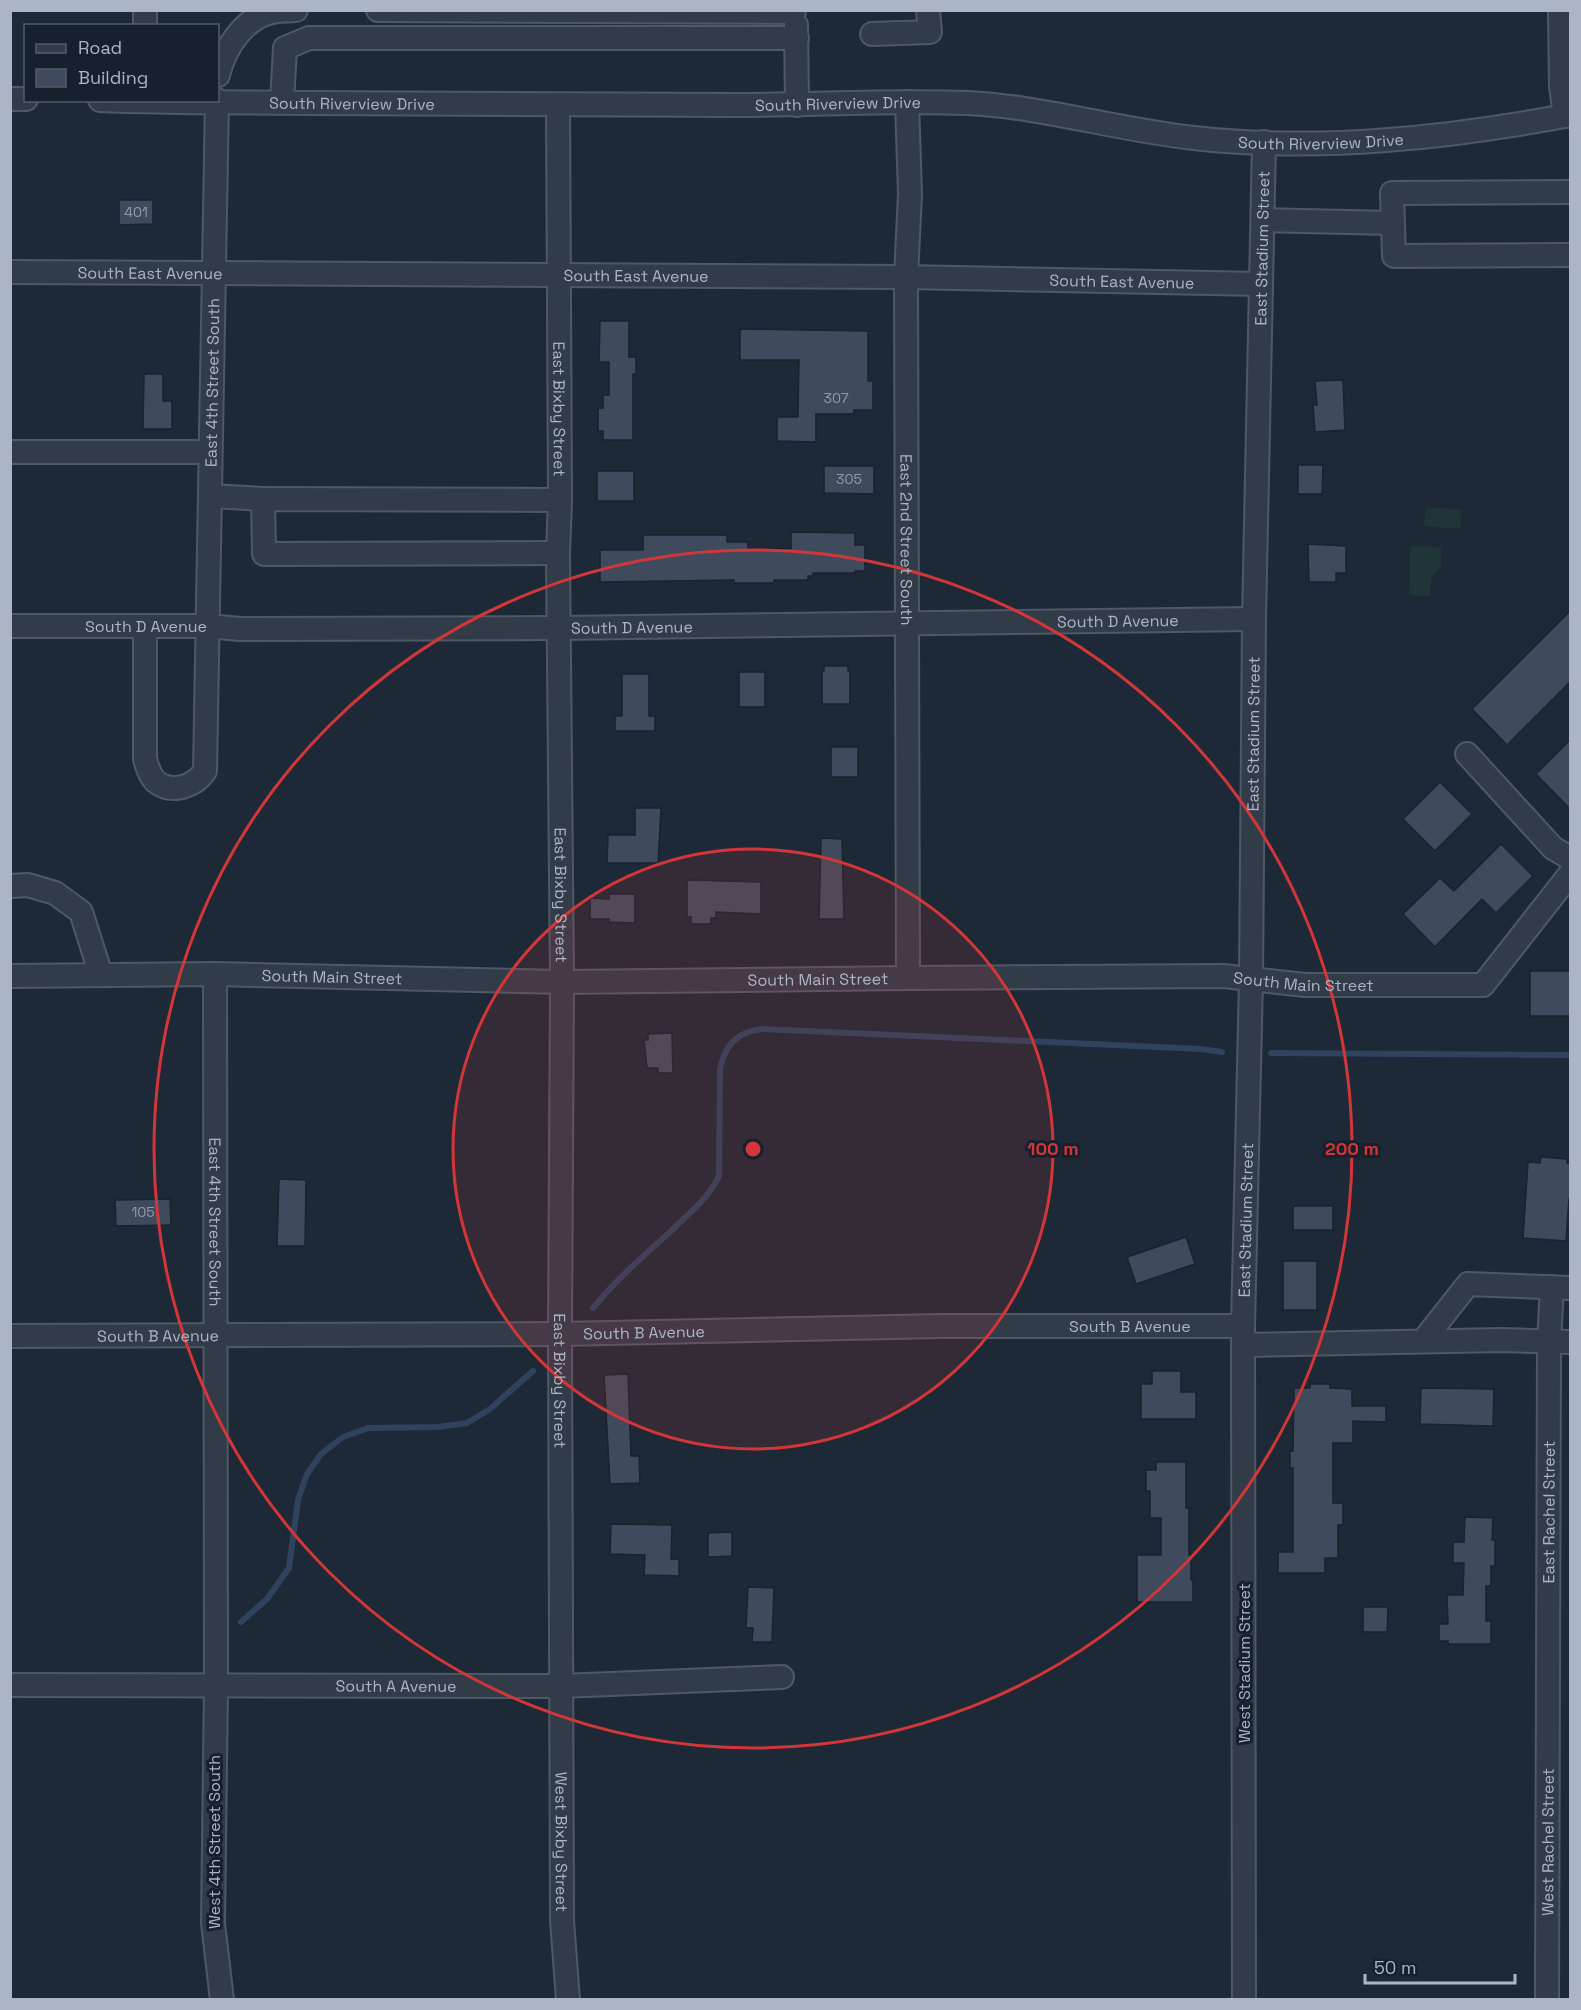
<svg xmlns="http://www.w3.org/2000/svg" width="1581" height="2010" font-family="'Space Grotesk',sans-serif">
<style>
.green{fill:#203538}
.lines{fill:none;stroke-linecap:round;stroke-linejoin:round}
.stream{stroke:#2f425e;stroke-width:6}
.building{fill:#3f4b5d;stroke:#19222e;stroke-width:1.5}
.minor-casing{stroke:#4f5866;stroke-width:26}
.minor{stroke:#323b48;stroke-width:22}
.ring{fill:none;stroke:#d23638;stroke-width:3}
.labels{text-anchor:middle;dominant-baseline:central;stroke-width:6;stroke-linejoin:round;paint-order:stroke}
.number-label{font-size:14px;fill:#919aab}
.street-label{font-size:16px;fill:#acb5c5;stroke:#17202c}
.centre{fill:#d23638;stroke:#17202c;stroke-width:3}
.ring-label{font-size:18px;text-anchor:middle;font-weight:bold;fill:#d23638;stroke:#17202c;stroke-width:6;stroke-linejoin:round;paint-order:stroke}
</style>
<rect width="100%" height="100%" fill="#1e2937"/>
<g class="green">
<polygon points="1426,507 1462,510 1460,529 1424,526"/>
<polygon points="1410,546 1441,547 1441,566 1431,578 1430,596 1409,595"/>
</g>
<g class="lines">
<g class="stream">
<polyline points="1271,1053 1570,1055"/>
<path d="M593,1308C616,1280 643,1256 670,1232C688,1214 708,1199 719,1176L720,1069C725,1045 737,1032 761,1029L1201,1049L1222,1052"/>
<polyline points="241,1622 267,1599 289,1568 298,1500 307,1474 321,1454 343,1437 368,1428 439,1427 467,1423 490,1409 533,1371"/>
</g>
</g>
<g class="building">
<polygon points="119,200 153,200 153,224 119,225"/>
<polygon points="600,321 629,321 629,357 636,357 636,374 633,374 633,440 603,440 603,431 598,431 598,408 603,408 603,395 609,395 609,362 599,362"/>
<polygon points="740,329 868,331 868,381 873,381 873,410 854,410 854,414 816,414 816,442 777,441 777,417 798,417 799,360 740,360"/>
<polygon points="144,374 163,374 163,401 172,401 172,429 143,429"/>
<polygon points="1343,380 1345,430 1315,432 1313,405 1317,405 1315,381"/>
<polygon points="1298,465 1323,465 1322,494 1298,494"/>
<polygon points="824,466 874,466 874,494 824,493"/>
<rect x="597" y="471" width="37" height="30"/>
<polygon points="791,532 855,533 855,545 865,545 865,571 855,571 855,573 813,573 813,576 808,576 808,580 774,580 774,583 734,583 734,580 600,582 600,550 643,550 643,535 727,535 727,542 748,542 748,549 791,549"/>
<polygon points="1308,544 1346,546 1346,573 1336,573 1336,582 1309,582"/>
<polygon points="1570,611 1570,682 1507,745 1472,709"/>
<polygon points="824,666 848,666 848,671 850,671 850,704 822,704 822,671 824,671"/>
<rect x="739" y="672" width="26" height="35"/>
<polygon points="622,674 649,674 649,716 655,716 655,731 615,731 615,716 622,716"/>
<polygon points="1570,740 1570,809 1536,774"/>
<rect x="831" y="747" width="27" height="30"/>
<polygon points="1440,782 1472,814 1435,851 1403,819"/>
<polygon points="635,808 661,808 658,863 607,863 608,835 635,835"/>
<polygon points="821,838 842,839 844,919 819,919"/>
<polygon points="1501,844 1533,876 1496,913 1482,899 1435,947 1403,914 1440,878 1454,891"/>
<polygon points="687,880 761,882 761,914 716,912 716,918 711,918 711,924 691,924 691,917 687,917"/>
<polygon points="609,894 635,894 635,923 609,922 609,919 590,919 590,898 609,899"/>
<rect x="1530" y="971" width="40" height="45"/>
<polygon points="672,1033 673,1073 658,1073 658,1068 647,1068 644,1040 648,1040 648,1034"/>
<polygon points="1541,1157 1567,1159 1567,1163 1570,1164 1570,1199 1569,1199 1566,1241 1523,1238 1528,1162 1540,1163"/>
<polygon points="279,1179 306,1180 305,1246 277,1246"/>
<polygon points="170,1199 171,1225 116,1226 115,1200"/>
<rect x="1293" y="1206" width="40" height="24"/>
<polygon points="1186,1237 1195,1264 1136,1284 1127,1257"/>
<rect x="1283" y="1261" width="34" height="49"/>
<polygon points="1152,1371 1181,1371 1181,1392 1196,1392 1196,1419 1141,1419 1141,1384 1152,1384"/>
<polygon points="628,1374 631,1456 639,1456 640,1483 610,1484 604,1375"/>
<polygon points="1310,1384 1330,1384 1330,1388 1352,1389 1352,1406 1386,1406 1386,1422 1353,1421 1353,1443 1333,1443 1333,1503 1343,1503 1343,1525 1338,1525 1338,1558 1325,1558 1325,1573 1278,1573 1278,1552 1293,1552 1293,1468 1290,1468 1290,1451 1293,1451 1294,1388 1310,1388"/>
<polygon points="1421,1388 1494,1389 1493,1426 1420,1424"/>
<polygon points="1156,1462 1186,1462 1186,1508 1189,1508 1189,1555 1191,1555 1191,1580 1193,1580 1193,1602 1137,1602 1137,1555 1161,1555 1161,1518 1150,1518 1150,1491 1146,1491 1146,1470 1156,1470"/>
<polygon points="1465,1517 1493,1518 1492,1540 1495,1540 1495,1566 1491,1566 1491,1586 1486,1586 1486,1621 1491,1621 1491,1644 1448,1644 1448,1641 1439,1641 1439,1624 1448,1624 1447,1595 1463,1595 1464,1563 1453,1563 1453,1542 1464,1542"/>
<polygon points="611,1524 672,1525 671,1559 679,1559 679,1576 644,1575 645,1555 610,1554"/>
<polygon points="732,1532 732,1556 708,1557 708,1533"/>
<polygon points="748,1587 774,1588 772,1642 752,1642 753,1628 746,1628"/>
<polygon points="1363,1607 1388,1607 1387,1632 1363,1632"/>
</g>
<g class="lines">
<defs>
<g id="minor">
<polyline points="145,10 145,26"/>
<polyline points="378,10 794,12"/>
<polyline points="1560,10 1561,86 1565,116"/>
<polyline points="796,25 797,105"/>
<polyline points="872,34 930,32 928,10"/>
<path d="M218,75C225,47 245,15 277,11C283,10 290,11 296,10"/>
<polyline points="10,99 26,99"/>
<path id="s1" d="M100,100C170,103 239,102 308,103C451,104 594,105 738,105C814,105 891,100 968,103C1045,107 1118,130 1194,138C1319,152 1448,138 1570,115"/>
<polyline points="282,102 285,48 309,38 797,38"/>
<path id="s2" d="M907,102L910,194L906,277L908,978"/>
<path id="s3" d="M558,105L560,500L558,553L562,982L560,1334L562,1920L568,2000"/>
<polyline points="1570,192 1392,193 1394,256 1570,255"/>
<polyline points="1263,220 1392,223"/>
<path id="s4" d="M10,272L906,277L1261,284"/>
<polyline points="10,452 210,452"/>
<polyline points="210,496 263,499"/>
<polyline points="558,553 264,554 263,499 560,500"/>
<path id="s5" d="M10,626H208L240,629L559,628L1254,619"/>
<path id="s6" d="M145,626V759C147,767 150,775 155,781C172,795 195,786 205,771L217,100"/>
<polyline points="1467,754 1553,848 1570,858"/>
<polyline points="10,886 28,885 55,893 81,912 101,975"/>
<path id="s7" d="M215,974L216,1684L213,1923L222,2000"/>
<path id="s8" d="M10,976L215,974L562,982L908,978L1223,976L1305,985H1483L1570,874"/>
<path id="s9" d="M10,1336L560,1334L940,1326H1243"/>
<polyline points="1423,1341 1468,1284 1570,1288"/>
<polyline points="1244,1345 1502,1340 1570,1342"/>
<path id="s10" d="M10,1685L561,1686L782,1677"/>
<path id="s11" d="M1244,2000L1243,1326L1251,980L1254,619L1264,142"/>
<path id="s12" d="M1547,2000L1549,1342L1552,1287"/>
</g>
</defs>
<use href="#minor" class="minor-casing"/>
<use href="#minor" class="minor"/>
</g>
<circle cx="753" cy="1149" r="300" fill="#d23638" fill-opacity=".12"/>
<g class="ring">
<circle cx="753" cy="1149" r="300"/>
<circle cx="753" cy="1149" r="599"/>
</g>
<g class="labels">
<g class="number-label">
<text x="136" y="212">401</text>
<text x="836" y="398">307</text>
<text x="849" y="479">305</text>
<text x="143" y="1212">105</text>
</g>
<g class="street-label">
<text stroke="none"><textPath href="#s1" startOffset="252">South Riverview Drive</textPath></text>
<text stroke="none"><textPath href="#s1" startOffset="738">South Riverview Drive</textPath></text>
<text stroke="none"><textPath href="#s1" startOffset="1224">South Riverview Drive</textPath></text>
<text stroke="none"><textPath href="#s11" startOffset="1752">East Stadium Street</textPath></text>
<text stroke="none"><textPath href="#s4" startOffset="140">South East Avenue</textPath></text>
<text stroke="none"><textPath href="#s4" startOffset="626">South East Avenue</textPath></text>
<text stroke="none"><textPath href="#s4" startOffset="1112">South East Avenue</textPath></text>
<text stroke="none"><textPath href="#s6" startOffset="603">East 4th Street South</textPath></text>
<text stroke="none"><textPath href="#s3" startOffset="304">East Bixby Street</textPath></text>
<text stroke="none"><textPath href="#s2" startOffset="438">East 2nd Street South</textPath></text>
<text stroke="none"><textPath href="#s5" startOffset="1108">South D Avenue</textPath></text>
<text stroke="none"><textPath href="#s5" startOffset="136">South D Avenue</textPath></text>
<text stroke="none"><textPath href="#s5" startOffset="622">South D Avenue</textPath></text>
<text stroke="none"><textPath href="#s11" startOffset="1266">East Stadium Street</textPath></text>
<text stroke="none"><textPath href="#s3" startOffset="790">East Bixby Street</textPath></text>
<text stroke="none"><textPath href="#s8" startOffset="322">South Main Street</textPath></text>
<text stroke="none"><textPath href="#s8" startOffset="808">South Main Street</textPath></text>
<text stroke="none"><textPath href="#s8" startOffset="1294">South Main Street</textPath></text>
<text stroke="none"><textPath href="#s11" startOffset="780">East Stadium Street</textPath></text>
<text stroke="none"><textPath href="#s7" startOffset="248">East 4th Street South</textPath></text>
<text stroke="none"><textPath href="#s9" startOffset="1120">South B Avenue</textPath></text>
<text stroke="none"><textPath href="#s9" startOffset="634">South B Avenue</textPath></text>
<text stroke="none"><textPath href="#s9" startOffset="148">South B Avenue</textPath></text>
<text stroke="none"><textPath href="#s3" startOffset="1276">East Bixby Street</textPath></text>
<text stroke="none"><textPath href="#s12" startOffset="488">East Rachel Street</textPath></text>
<text transform="translate(1244 1663) rotate(-90)">West Stadium Street</text>
<text stroke="none"><textPath href="#s10" startOffset="386">South A Avenue</textPath></text>
<text transform="translate(214 1842) rotate(-90)">West 4th Street South</text>
<text stroke="none"><textPath href="#s12" startOffset="158">West Rachel Street</textPath></text>
<text stroke="none"><textPath href="#s3" startOffset="1737">West Bixby Street</textPath></text>
</g>
</g>
<circle cx="753" cy="1149" r="9" class="centre"/>
<g class="ring-label">
<text x="1053" y="1155">100 m</text>
<text x="1352" y="1155">200 m</text>
</g>
<rect width="1581" height="2010" fill="none" stroke="#acb5c5" stroke-width="24"/>
<rect x="24" y="24" width="195" height="78" fill="#17202c" stroke="#535c69" stroke-width="1.5"/>
<rect x="36" y="44" width="30" height="9" fill="#323b48" stroke="#535c69" stroke-width="1.5"/>
<text x="78" y="54" font-size="18" fill="#acb5c5">Road</text>
<rect x="36" y="69" width="30" height="18" fill="#3f4b5d" stroke="#535c69" stroke-width="1.5"/>
<text x="78" y="84" font-size="18" fill="#acb5c5">Building</text>
<path d="M1365 1974v9h150v-9" fill="none" stroke="#acb5c5" stroke-width="3"/>
<text x="1374" y="1974" font-size="18" fill="#acb5c5" stroke="#17202c" stroke-width="4.5" paint-order="stroke">50 m</text>
</svg>
